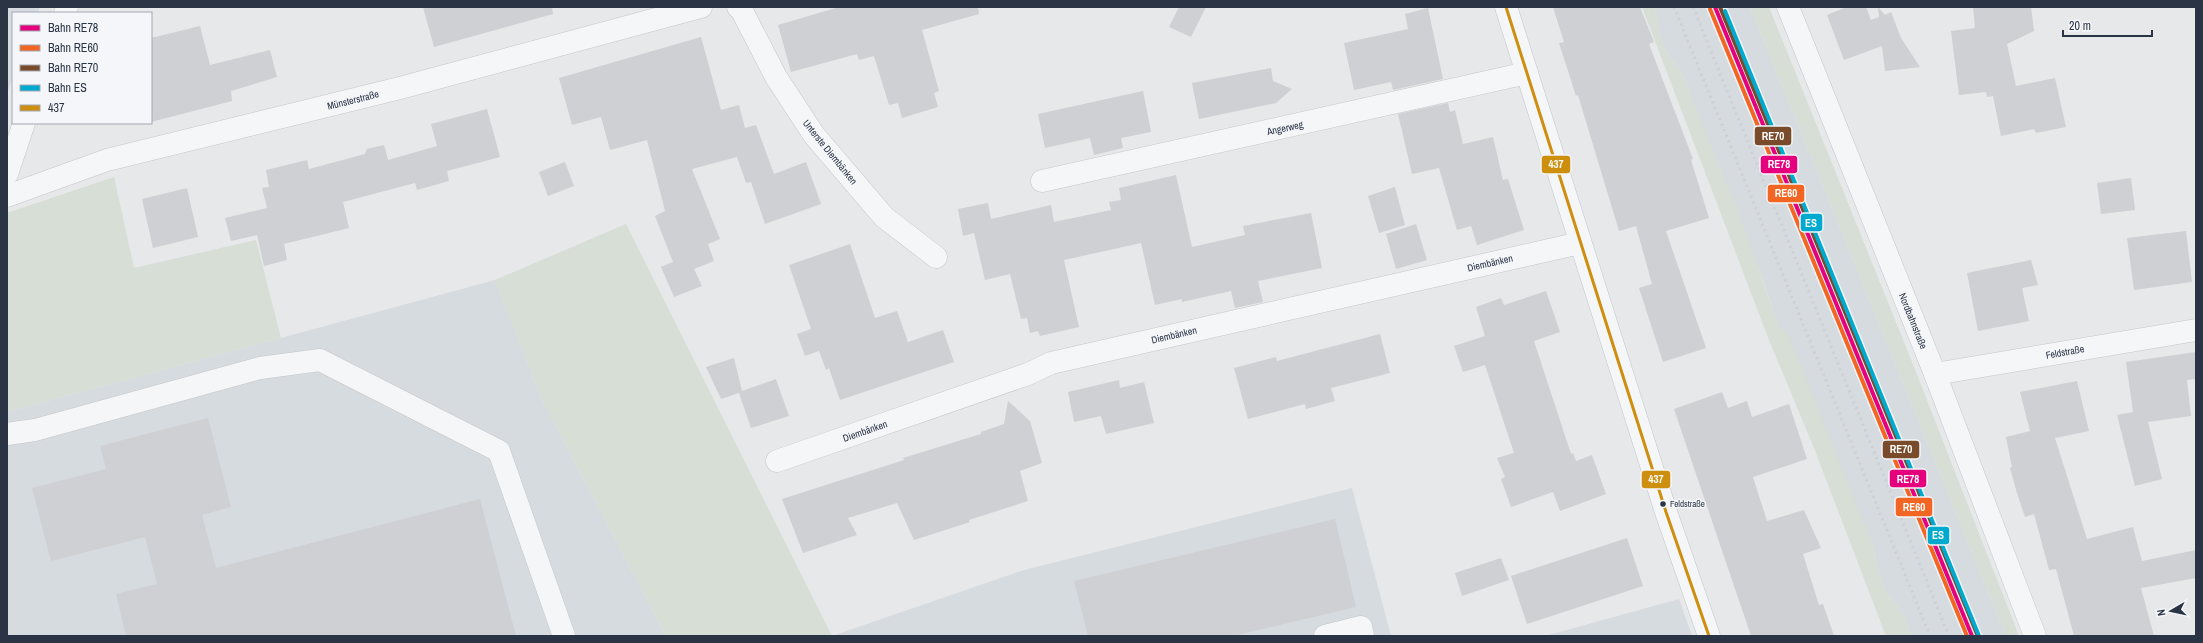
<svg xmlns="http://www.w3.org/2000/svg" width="2203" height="643" font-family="'Archivo Narrow',sans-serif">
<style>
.built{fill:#d6dbe0}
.green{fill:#d6ded5}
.building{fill:#ced0d3}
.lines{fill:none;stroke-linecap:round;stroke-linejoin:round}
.minor-casing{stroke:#c4c6c8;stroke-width:23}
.minor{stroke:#f5f6f7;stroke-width:22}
.rail{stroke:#cecfd2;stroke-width:3;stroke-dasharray:2 4;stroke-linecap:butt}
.bus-1-casing{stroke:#f4f6f9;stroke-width:6}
.bus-1{stroke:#ce8f0e;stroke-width:3}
.rail-1-casing{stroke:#f4f6f9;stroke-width:7}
.rail-2-casing{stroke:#f4f6f9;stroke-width:7}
.rail-3-casing{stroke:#f4f6f9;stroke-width:7}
.rail-4-casing{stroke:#f4f6f9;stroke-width:7}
.rail-1{stroke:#e5007d;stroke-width:4}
.rail-2{stroke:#f26522;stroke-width:4}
.rail-3{stroke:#7a4b2a;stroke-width:4}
.rail-4{stroke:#00a9ce;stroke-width:4}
.bus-dot{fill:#2a3445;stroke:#f4f6f9;stroke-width:1.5}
.labels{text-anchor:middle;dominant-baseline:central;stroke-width:3;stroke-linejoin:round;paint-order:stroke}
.bus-label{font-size:9px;fill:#2a3445;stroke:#f4f6f9;text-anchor:start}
.street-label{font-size:10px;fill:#2a3445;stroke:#f4f6f9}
.line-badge{stroke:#f4f6f9;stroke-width:1.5}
.badge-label{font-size:11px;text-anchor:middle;font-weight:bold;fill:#fff}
</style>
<rect width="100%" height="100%" fill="#e6e8ea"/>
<g class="built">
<polygon points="7,7 40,7 38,13 13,13 13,77 7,93"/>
<polygon points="1655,7 1750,7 2006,636 1911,636 1902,612 1887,594 1878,572 1874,550 1779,328 1764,283 1682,73 1667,54 1659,34"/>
<polygon points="495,280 541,398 666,636 7,636 7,412"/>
<polygon points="1352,488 1391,636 832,636 1024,570"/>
<polygon points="1679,599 1692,636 1545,636"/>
</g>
<g class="green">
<polygon points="1642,7 1655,7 1659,34 1667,54 1682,73 1740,216 1779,327 1787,332 1874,550 1878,572 1887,594 1902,612 1911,636 1886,636 1814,448 1769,340"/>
<polygon points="1750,7 1769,7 1916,372 2019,636 2006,636"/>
<polygon points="114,177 134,268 256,240 281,338 7,412 7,213"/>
<polygon points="626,224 832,636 666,636 541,398 495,280"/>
</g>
<g class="building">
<polygon points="423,7 552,7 553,14 434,47"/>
<polygon points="839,7 978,7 979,14 922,30 939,91 934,93 938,107 902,118 898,103 889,105 874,56 859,60 857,54 791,72 778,25"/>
<polygon points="1179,7 1206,7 1191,37 1169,27"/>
<polygon points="1553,7 1640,7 1654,42 1649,44 1693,159 1691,160 1709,218 1666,231 1706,348 1663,362 1639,288 1652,284 1636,226 1619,231 1578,95 1576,96 1559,43 1564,42"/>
<polygon points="1847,7 1866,7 1871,20 1879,17 1878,7 1885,15 1891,12 1901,38 1920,67 1885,71 1882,46 1844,60 1827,15"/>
<polygon points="1973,7 2031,7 2034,31 2007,44 2016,86 2055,78 2066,127 2036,133 2034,129 2001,136 1993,96 1987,97 1986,92 1959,95 1951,31 1975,28"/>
<polygon points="1428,8 1443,79 1393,90 1391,82 1354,90 1344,43 1408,29 1405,14"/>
<polygon points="200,26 210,65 270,50 277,77 231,91 232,101 151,122 151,38"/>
<polygon points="701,37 721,110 739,105 745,128 756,125 774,174 806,162 821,204 765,224 751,182 746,183 737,157 692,169 720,239 708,244 714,261 694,269 702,286 674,297 661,267 673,262 655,216 665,211 647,140 610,150 601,117 572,125 559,78"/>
<polygon points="1271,68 1273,81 1292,89 1276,103 1199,119 1192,83"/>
<polygon points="1143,91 1151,132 1121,138 1123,148 1094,155 1090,138 1045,148 1038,114"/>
<polygon points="1448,103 1450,112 1455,110 1463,144 1493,137 1503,180 1508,179 1524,230 1477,245 1471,226 1457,230 1439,168 1412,174 1398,114"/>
<polygon points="487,109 500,157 447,171 449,181 417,190 415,183 343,202 349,228 284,244 287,260 264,266 257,235 231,241 225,218 267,208 262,188 269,187 266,170 307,160 309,169 365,154 367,149 384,145 388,160 437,146 431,124"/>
<polygon points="565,162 574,186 548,196 539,172"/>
<polygon points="1176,175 1192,247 1245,235 1243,226 1311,213 1322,268 1258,281 1263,302 1235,308 1231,291 1182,302 1182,299 1155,305 1141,243 1064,260 1079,327 1040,336 1038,331 1030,333 1027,318 1021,319 1010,274 985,280 974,233 963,236 958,209 988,203 991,219 1051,205 1054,222 1111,210 1109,202 1121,200 1119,188"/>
<polygon points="2131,178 2135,210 2101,214 2097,183"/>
<polygon points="1395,187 1405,225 1379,233 1368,196"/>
<polygon points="187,188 198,237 153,248 142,199"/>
<polygon points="1416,224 1427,260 1396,269 1386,234"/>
<polygon points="2186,231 2192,282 2134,290 2127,238"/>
<polygon points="850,244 875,318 897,311 908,342 943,330 954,362 840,400 829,368 826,370 819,351 805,356 797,334 811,329 789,265"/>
<polygon points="2031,260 2038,285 2022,288 2029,321 1978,331 1967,273"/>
<polygon points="1546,291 1560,332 1534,341 1571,454 1573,453 1576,461 1592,455 1606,494 1560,511 1553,492 1511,507 1501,479 1505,477 1497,458 1514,453 1485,365 1463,372 1454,346 1485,336 1476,307 1501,298 1504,305"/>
<polygon points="1380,334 1390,373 1331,388 1335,401 1306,409 1305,404 1248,419 1234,368 1276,357 1277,361"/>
<polygon points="2196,352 2196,379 2187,380 2191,416 2148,422 2162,479 2135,486 2117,415 2133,412 2126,362"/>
<polygon points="734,358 742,391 776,379 789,416 751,428 739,393 721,399 706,367"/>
<polygon points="1119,380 1120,388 1144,382 1154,423 1106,434 1101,416 1074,422 1068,392"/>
<polygon points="2077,381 2089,431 2055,438 2087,539 2133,527 2142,561 2196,550 2196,578 2141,588 2154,636 2074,636 2056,569 2049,570 2034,514 2025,517 2017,493 2010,468 2012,467 2006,437 2030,431 2020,392"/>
<polygon points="1722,392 1728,408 1747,401 1752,417 1789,404 1807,459 1753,477 1767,521 1804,510 1821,548 1803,554 1819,605 1823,604 1834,636 1751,636 1674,409"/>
<polygon points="1008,401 1030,421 1042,463 1020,471 1028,501 969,520 970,522 914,540 897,503 848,518 857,535 803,553 782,499 904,460 903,458 981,434 981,432 1004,424"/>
<polygon points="208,418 231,507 202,515 216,568 480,499 516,636 126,636 116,594 157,584 145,537 51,561 32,488 106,469 100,446"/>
<polygon points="1335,519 1356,607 1233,636 1088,636 1074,581"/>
<polygon points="1627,538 1643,586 1527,624 1511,576"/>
<polygon points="1501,558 1509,580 1462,596 1455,573"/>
</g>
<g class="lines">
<defs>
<g id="minor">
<polyline points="738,7 742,11 776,77 814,135 884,217 936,257"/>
<polyline points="1506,7 1666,512 1709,636"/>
<polyline points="1788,7 1935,374 2035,636"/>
<polyline points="65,13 67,7"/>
<polyline points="7,174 24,123"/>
<polyline points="1042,181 1527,73"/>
<polyline points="7,196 107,160 400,88 701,7"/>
<polyline points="1935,374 2196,330"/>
<polyline points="7,434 35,430 260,368 320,360 499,451 564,636"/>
<polyline points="777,461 1028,374 1051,363 1580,243"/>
<polyline points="1325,636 1361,627 1363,636"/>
</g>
</defs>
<use href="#minor" class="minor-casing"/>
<use href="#minor" class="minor"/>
<g class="rail">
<polyline points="1674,7 1930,636"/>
<polyline points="1693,7 1949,636"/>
</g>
<defs>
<polyline id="bus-1" points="1506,7 1666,512 1709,636"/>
</defs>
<use href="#bus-1" class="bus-1-casing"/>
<use href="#bus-1" class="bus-1"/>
<defs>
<polyline id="rail-1" points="1715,7 1972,636"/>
<polyline id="rail-2" points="1710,9 1967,636"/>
<polyline id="rail-3" points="1720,7 1977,634"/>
<polyline id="rail-4" points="1725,11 1979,636"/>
</defs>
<use href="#rail-1" class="rail-1-casing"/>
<use href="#rail-2" class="rail-2-casing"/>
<use href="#rail-3" class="rail-3-casing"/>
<use href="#rail-4" class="rail-4-casing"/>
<use href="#rail-1" class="rail-1"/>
<use href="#rail-2" class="rail-2"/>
<use href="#rail-3" class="rail-3"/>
<use href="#rail-4" class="rail-4"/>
</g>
<circle class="bus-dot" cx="1663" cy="504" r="3.5"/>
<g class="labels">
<g class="bus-label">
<text x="1670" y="504">Feldstraße</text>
</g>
<g class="street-label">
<text transform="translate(353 100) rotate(-14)">Münsterstraße</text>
<text transform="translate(1285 128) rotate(-12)">Angerweg</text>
<text transform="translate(830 152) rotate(51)">Unterste Diembänken</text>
<text transform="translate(1490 263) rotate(-13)">Diembänken</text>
<text transform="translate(1913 321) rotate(68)">Nordbahnstraße</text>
<text transform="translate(1174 335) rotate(-13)">Diembänken</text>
<text transform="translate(2065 352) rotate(-10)">Feldstraße</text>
<text transform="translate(865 431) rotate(-19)">Diembänken</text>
</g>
</g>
<g class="line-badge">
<rect x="1754" y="126" width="38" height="20" rx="4" fill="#7a4b2a"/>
<rect x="1760" y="155" width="38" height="19" rx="4" fill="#e5007d"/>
<rect x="1541" y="155" width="30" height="19" rx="4" fill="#ce8f0e"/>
<rect x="1767" y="184" width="38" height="19" rx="4" fill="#f26522"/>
<rect x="1800" y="213" width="23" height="19" rx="4" fill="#00a9ce"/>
<rect x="1882" y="440" width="38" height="19" rx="4" fill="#7a4b2a"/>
<rect x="1889" y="469" width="38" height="19" rx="4" fill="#e5007d"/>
<rect x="1641" y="470" width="30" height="19" rx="4" fill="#ce8f0e"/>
<rect x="1895" y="497" width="38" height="20" rx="4" fill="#f26522"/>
<rect x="1927" y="526" width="23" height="19" rx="4" fill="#00a9ce"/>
</g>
<g class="badge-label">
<text x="1773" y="140">RE70</text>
<text x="1779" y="168">RE78</text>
<text x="1556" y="168">437</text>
<text x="1786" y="197">RE60</text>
<text x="1811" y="227">ES</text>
<text x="1901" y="453">RE70</text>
<text x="1908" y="483">RE78</text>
<text x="1656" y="483">437</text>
<text x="1914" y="511">RE60</text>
<text x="1938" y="539">ES</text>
</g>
<rect width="2203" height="643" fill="none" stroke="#2a3445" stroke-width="16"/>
<rect x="12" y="12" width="140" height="112" fill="#f4f6f9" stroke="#a3a8b1"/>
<rect x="20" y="25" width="20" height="6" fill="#e5007d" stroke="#a3a8b1"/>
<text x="48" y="32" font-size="12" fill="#2a3445">Bahn RE78</text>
<rect x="20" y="45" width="20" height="6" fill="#f26522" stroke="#a3a8b1"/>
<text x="48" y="52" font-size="12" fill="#2a3445">Bahn RE60</text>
<rect x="20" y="65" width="20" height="6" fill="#7a4b2a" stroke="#a3a8b1"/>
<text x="48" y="72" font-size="12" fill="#2a3445">Bahn RE70</text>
<rect x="20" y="85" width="20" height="6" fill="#00a9ce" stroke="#a3a8b1"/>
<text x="48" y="92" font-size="12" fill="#2a3445">Bahn ES</text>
<rect x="20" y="105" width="20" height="6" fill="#ce8f0e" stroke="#a3a8b1"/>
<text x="48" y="112" font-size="12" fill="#2a3445">437</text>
<g transform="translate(2171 611) rotate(261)" stroke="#f4f6f9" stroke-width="3" paint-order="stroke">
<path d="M0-3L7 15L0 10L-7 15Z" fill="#2a3445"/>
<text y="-6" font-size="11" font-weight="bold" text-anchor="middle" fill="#2a3445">N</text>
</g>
<path d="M2063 30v6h89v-6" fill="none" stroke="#2a3445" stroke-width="2"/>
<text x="2069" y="30" font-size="12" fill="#2a3445" stroke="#f4f6f9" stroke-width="3" paint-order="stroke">20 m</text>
</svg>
